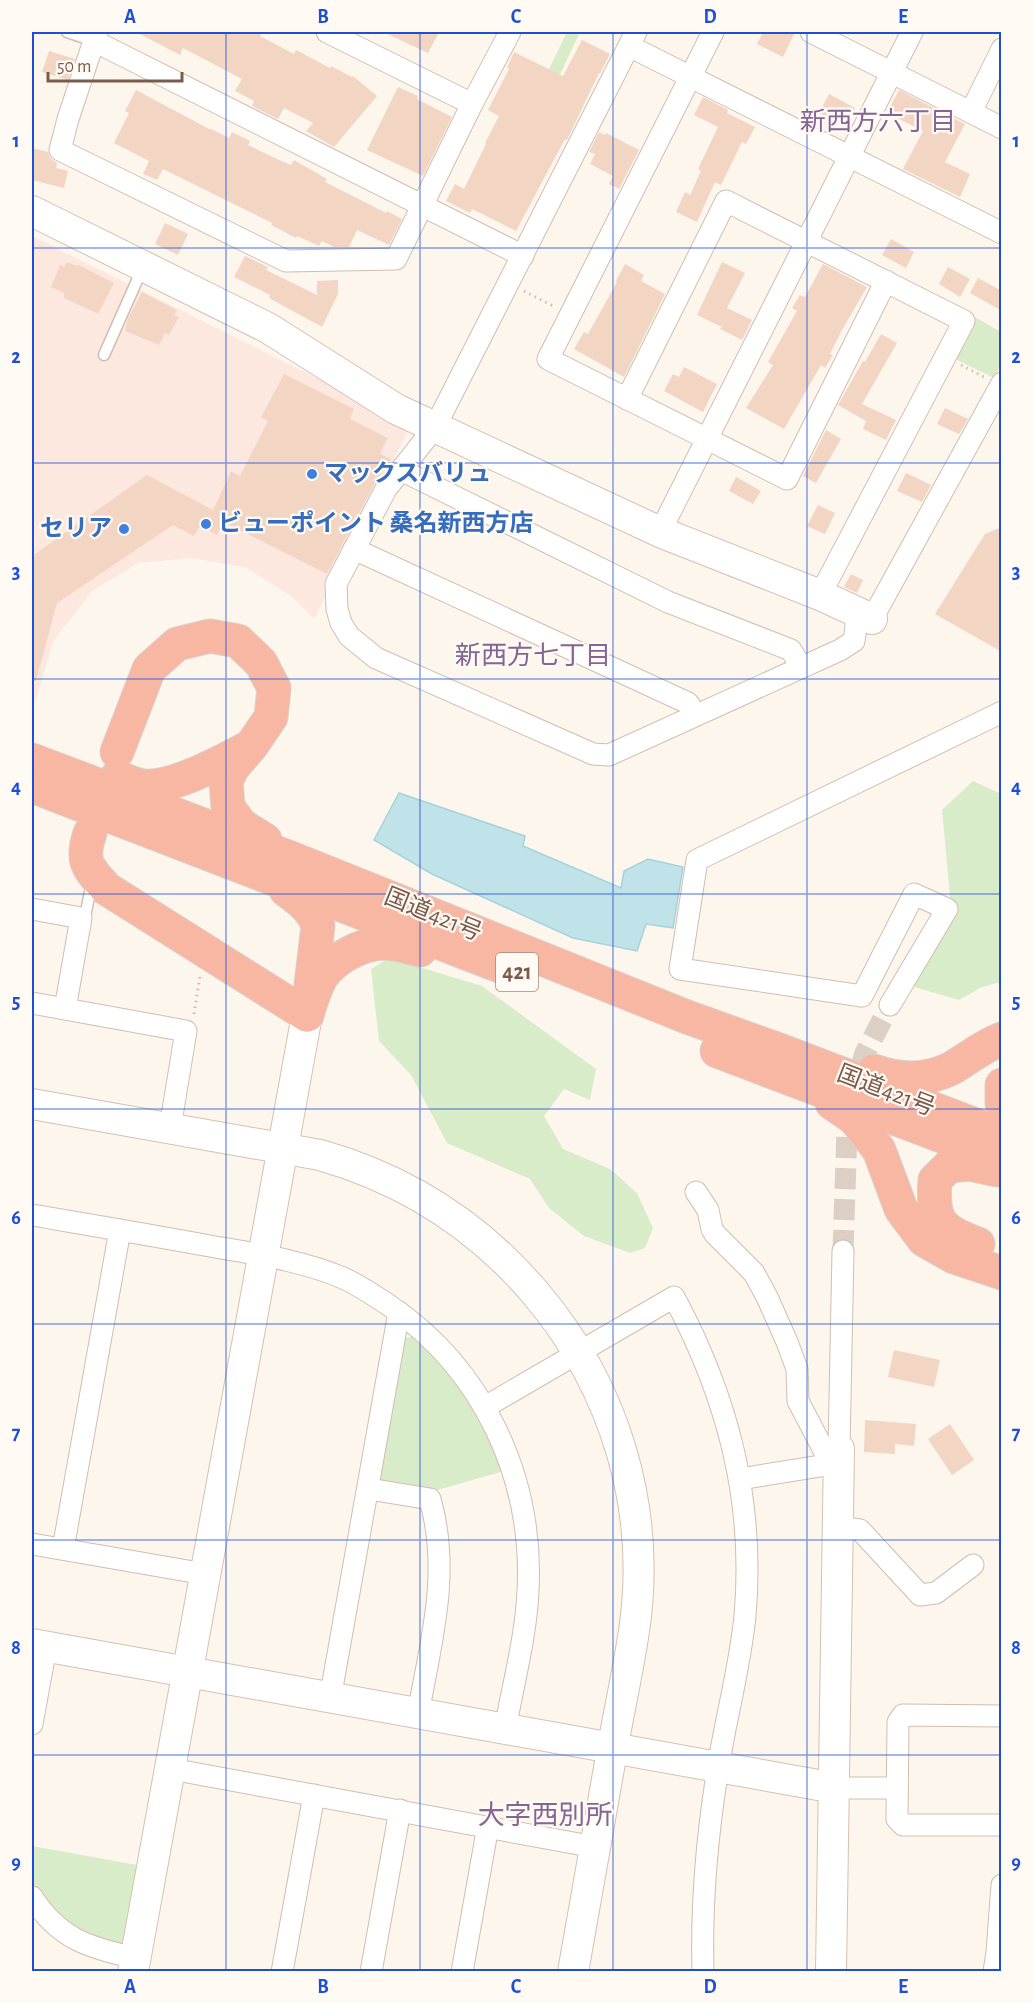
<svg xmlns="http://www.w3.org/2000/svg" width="1033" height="2003" font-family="'Alegreya Sans','Noto Sans JP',sans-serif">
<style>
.commercial{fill:#fde8e0}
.green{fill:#d8ecc9}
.water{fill:#bfe3e8;stroke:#a5d3da;stroke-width:1.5}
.building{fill:#f3d5c3}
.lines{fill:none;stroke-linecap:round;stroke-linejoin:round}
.street-tunnel{stroke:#dcd0c4;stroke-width:21;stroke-dasharray:21 10;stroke-linecap:butt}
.lane-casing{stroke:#d1beb0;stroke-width:13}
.street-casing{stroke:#d1beb0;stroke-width:23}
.secondary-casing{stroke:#d6c0b0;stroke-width:32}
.highway-casing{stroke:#dad1cd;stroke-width:35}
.path{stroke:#d9b8a5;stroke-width:3;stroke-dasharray:1.5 4.5;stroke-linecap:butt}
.lane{stroke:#fff;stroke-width:10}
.street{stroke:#fff;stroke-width:21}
.secondary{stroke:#fff;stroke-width:30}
.highway{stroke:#f7b7a3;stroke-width:33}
.grid{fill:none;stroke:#1d4ed8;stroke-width:1.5;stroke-opacity:0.55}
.shop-dot{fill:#3f7fe0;stroke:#fffaf3;stroke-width:2}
.labels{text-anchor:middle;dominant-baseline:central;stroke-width:4.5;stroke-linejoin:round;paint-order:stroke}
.shield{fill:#fffaf3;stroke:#a28b7f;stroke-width:1.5}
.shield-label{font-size:22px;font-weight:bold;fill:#7a5c4d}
.shop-label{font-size:24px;font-weight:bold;fill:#366cbe;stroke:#fffaf3;text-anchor:start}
.street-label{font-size:24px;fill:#7a5c4d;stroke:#fffaf3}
.neighbourhood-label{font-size:26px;fill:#846695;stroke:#fffaf3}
.quarter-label{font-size:27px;fill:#846695;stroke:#fffaf3}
.neatline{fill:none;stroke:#1d4ed8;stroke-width:2}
.grid-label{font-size:20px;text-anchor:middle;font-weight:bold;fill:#1d4ed8}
</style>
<rect width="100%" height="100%" fill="#fdf6ec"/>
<polygon class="commercial" points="32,236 411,425 314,619 291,596 245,567 191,558 138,563 92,591 54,640 32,712"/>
<g class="green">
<polygon points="567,32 580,32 544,109 533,102"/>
<polygon points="975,317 1001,332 1001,364 994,378 953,358"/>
<polygon points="973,781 1001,794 1001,982 982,987 959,1000 914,987 952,918 942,810"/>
<polygon points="389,958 482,986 596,1069 590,1100 564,1089 544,1116 563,1149 610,1169 637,1193 653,1228 645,1248 630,1253 584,1236 549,1208 530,1179 447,1143 411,1075 379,1041 371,969"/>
<polygon points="415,1336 433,1352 480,1412 504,1471 434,1491 382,1483 376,1475 400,1339"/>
<polygon points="32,1846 137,1865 125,1939 117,1946 74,1931 36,1889 32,1881"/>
</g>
<polygon class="water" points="399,793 525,836 523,846 621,888 624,871 648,859 683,867 673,928 646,924 637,951 573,938 432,874 374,840"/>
<g class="building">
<polygon points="136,32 262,32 260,36 294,54 296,50 330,68 331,66 352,77 353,76 377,96 334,147 306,131 313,123 284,108 278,119 252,106 254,101 235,91 242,79 183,48 180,55"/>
<polygon points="383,32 439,32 428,53"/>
<polygon points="763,32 795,32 783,57 757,44"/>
<polygon points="582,40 610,54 600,74 599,73 567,140 565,139 516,231 472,209 470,213 446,201 455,184 464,189 486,144 485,143 499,116 488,110 509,69 507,68 514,52 563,76"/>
<polygon points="49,51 75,59 68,80 42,72"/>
<polygon points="398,87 418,96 417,99 452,117 423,176 367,150"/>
<polygon points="136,90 211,130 211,129 229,138 232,132 250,141 248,145 277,159 291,165 294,160 327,179 325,182 386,213 387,211 402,219 389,245 357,230 349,247 334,247 322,241 319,246 297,236 296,238 271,225 272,223 163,169 157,180 143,174 149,161 114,143 129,113 125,111"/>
<polygon points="899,90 965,124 945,162 970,174 960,197 903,169 923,131 887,113"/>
<polygon points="829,94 855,108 845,127 819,113"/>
<polygon points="703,97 728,110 727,113 755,127 746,144 742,142 721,185 715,182 697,222 676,212 685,192 690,195 701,171 698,169 718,127 694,115"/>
<polygon points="599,132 605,135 606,133 639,150 619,189 609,184 613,176 590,164 595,154 589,152"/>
<polygon points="32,148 48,152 50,158 57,163 56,168 68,171 64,188 32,180"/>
<polygon points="165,223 188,234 178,255 155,244"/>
<polygon points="891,239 914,252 906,268 882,255"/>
<polygon points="245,256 268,267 266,270 317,295 317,281 338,280 338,294 322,327 269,298 270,295 234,277"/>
<polygon points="67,262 77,266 79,265 114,283 98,314 64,298 64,293 51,287 60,265 64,267"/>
<polygon points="722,262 745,273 727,308 752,320 742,340 720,329 722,327 697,315"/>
<polygon points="625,264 644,275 641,281 665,294 624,377 574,349 584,332 588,334 617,282 616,281"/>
<polygon points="823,264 867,287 842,330 830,354 833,355 825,368 821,365 784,429 746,408 773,365 768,362 797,311 792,308 800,295 805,297"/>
<polygon points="948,267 970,279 960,297 939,284"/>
<polygon points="978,278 1002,291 1002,311 970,293"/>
<polygon points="142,292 177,310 174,315 179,317 169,335 165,333 159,345 125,331 128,319"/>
<polygon points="881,334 897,343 862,404 896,420 886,440 863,429 866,421 838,405 863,361 865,362"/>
<polygon points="684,367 717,384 703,412 664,391 673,374 679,377"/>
<polygon points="284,374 354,409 350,419 388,438 380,454 391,459 375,483 327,574 224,522 217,535 200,526 194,536 173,525 57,603 36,681 32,681 32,567 35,554 147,475 213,510 231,471 240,476 268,421 261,417"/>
<polygon points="945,408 968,419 959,434 937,424"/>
<polygon points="826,430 841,439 816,483 803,476"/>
<polygon points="906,473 931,485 922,502 897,491"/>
<polygon points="736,477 761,491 753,504 729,491"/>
<polygon points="818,505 835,513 825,534 807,526"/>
<polygon points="1002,527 1002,652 935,614 985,534"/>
<polygon points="851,574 863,580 857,593 844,587"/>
<polygon points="894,1350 940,1360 934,1387 888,1377"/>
<polygon points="865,1420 916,1424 914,1446 895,1444 895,1454 864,1452"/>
<polygon points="950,1424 974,1460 952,1475 928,1439"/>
</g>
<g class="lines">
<polyline class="street-tunnel" points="843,1251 847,1130 852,1095 865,1053 890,1005"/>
<defs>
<g id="lane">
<polyline points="67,32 94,41"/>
<polyline points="104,355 143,267"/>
<polyline points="81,918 86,912 90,892"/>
</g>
<g id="street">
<polyline points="97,32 68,119 60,150 286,261 396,259 472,104 510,32"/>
<polyline points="327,32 472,104"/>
<polyline points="636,32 435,427 386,489 336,584 337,609 341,623 349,636 376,658 593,754 609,755 840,650 854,641 856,627 855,611"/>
<polyline points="713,32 548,359 787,479 886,281"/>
<polyline points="811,32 1002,128"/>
<polyline points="94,41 523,256"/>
<polyline points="629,46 1002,233"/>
<polyline points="971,112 1002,49"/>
<polyline points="627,399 726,201 964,321 820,595"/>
<polyline points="401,470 668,602 791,650 801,667"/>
<polyline points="660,532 912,32"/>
<polyline points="354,549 688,703 696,715"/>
<polyline points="872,619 1002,383"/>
<polyline points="32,909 81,918 65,1009"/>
<polyline points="32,1003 186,1031 170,1128"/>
<polyline points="890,1005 947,909 914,894 862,996 680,969 697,860 1002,712"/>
<polyline points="696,1192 708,1210 712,1229 715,1234 754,1273 767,1297 787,1342 797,1369 798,1401 831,1464"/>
<path d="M32,1215C91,1225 151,1235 210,1246C255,1254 301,1260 343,1278C359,1285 375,1296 390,1306C483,1369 534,1478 528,1591C526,1637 513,1684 505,1730"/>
<path d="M485,1407L674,1297C728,1398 755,1501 745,1616C740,1667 726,1717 718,1768C707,1836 701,1903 703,1972"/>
<polyline points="839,1449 843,1251"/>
<polyline points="740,1479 839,1463"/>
<path d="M369,1489L430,1499C451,1573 431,1641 418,1714"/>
<polyline points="837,1527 860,1530 920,1595 936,1593 973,1565"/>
<polyline points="32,1544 205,1574"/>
<polyline points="63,1549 120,1230"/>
<polyline points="330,1699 399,1312"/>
<polyline points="1002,1716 903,1715 898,1722 897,1819 903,1825 1002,1825"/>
<polyline points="32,1724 46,1647"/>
<polyline points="171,1769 595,1847"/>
<polyline points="835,1788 897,1788"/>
<path d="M32,1897C59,1939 89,1948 136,1958"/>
<polyline points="282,1972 314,1795"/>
<polyline points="371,1972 400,1810"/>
<polyline points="462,1972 488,1826"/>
<polyline points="994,1972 997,1952 1002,1885"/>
</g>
<g id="secondary">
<polyline points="32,211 268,328 396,409 660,532 820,595 872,619"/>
<path d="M32,1104L320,1155C408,1180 479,1226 537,1295C616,1389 652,1510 634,1631C628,1671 619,1711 612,1751C599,1824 586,1898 573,1972"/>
<polyline points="32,1644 835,1788"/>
<polyline points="133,1972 307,1015"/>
<polyline points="831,1972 839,1449"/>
</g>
<g id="highway">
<polyline points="117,752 149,669 177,644 210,636 238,641 261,663 274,688 271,717 252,745 233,767 226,781 228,807 241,825 265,840"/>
<polyline points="32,760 296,860 687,1017 782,1051 1002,1135"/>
<path d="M117,777C125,780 135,785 143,786C173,789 222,761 248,748"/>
<polyline points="32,786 518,973"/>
<path d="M90,833C80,862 88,868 107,889L307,1015"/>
<path d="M286,890C300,900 313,910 318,926L310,993"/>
<path d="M307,1015C311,1002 315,987 322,976C335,958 361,944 383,943C396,943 408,947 420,950"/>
<polyline points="717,1051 1002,1159"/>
<path d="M874,1071C899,1080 927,1081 952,1068C969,1058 983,1046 1002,1039"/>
<polyline points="1002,1085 1002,1104"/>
<polyline points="832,1103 855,1119 879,1150 901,1209 924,1240 954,1257 1002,1273"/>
<path d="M978,1244C939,1230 932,1221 935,1180L949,1166L969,1164L997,1170"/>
</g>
</defs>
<use href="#lane" class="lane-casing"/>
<use href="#street" class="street-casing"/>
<use href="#secondary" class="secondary-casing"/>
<use href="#highway" class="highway-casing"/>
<g class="path">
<polyline points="524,291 553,306"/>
<polyline points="961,365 984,377"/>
<polyline points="194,1014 200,976"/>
</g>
<use href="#lane" class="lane"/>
<use href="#street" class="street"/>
<use href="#secondary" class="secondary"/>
<use href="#highway" class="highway"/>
</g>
<path class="grid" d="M226,32V1972M420,32V1972M613,32V1972M807,32V1972M32,248H1002M32,463H1002M32,679H1002M32,894H1002M32,1109H1002M32,1324H1002M32,1540H1002M32,1755H1002"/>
<g class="shop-dot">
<circle cx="312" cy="474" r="6"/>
<circle cx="206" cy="524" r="6"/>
<circle cx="124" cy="529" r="6"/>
</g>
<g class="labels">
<rect class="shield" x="496" y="953" width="42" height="38" rx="4.5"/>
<g class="shield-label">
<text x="517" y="972">421</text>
</g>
<g class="shop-label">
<text x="324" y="474">マックスバリュ</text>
<text x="218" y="524">ビューポイント 桑名新西方店</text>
<text x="112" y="529" text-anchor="end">セリア</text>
</g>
<g class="street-label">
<text transform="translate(433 915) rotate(22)">国道421号</text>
<text transform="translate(886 1091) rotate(21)">国道421号</text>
</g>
<g class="neighbourhood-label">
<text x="878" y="122">新西方六丁目</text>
<text x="533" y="656">新西方七丁目</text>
</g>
<g class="quarter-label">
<text x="545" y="1815">大字西別所</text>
</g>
</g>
<rect width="1033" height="2003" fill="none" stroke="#fffaf3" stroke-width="66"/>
<path d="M48 72v9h134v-9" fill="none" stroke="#7a5c4d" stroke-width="3"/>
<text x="57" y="72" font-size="18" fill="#7a5c4d" stroke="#fffaf3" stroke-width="4.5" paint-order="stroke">50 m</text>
<rect x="33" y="33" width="967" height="1937" class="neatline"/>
<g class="grid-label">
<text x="130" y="23">A</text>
<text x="323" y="23">B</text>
<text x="516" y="23">C</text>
<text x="710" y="23">D</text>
<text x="903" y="23">E</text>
<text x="16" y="147">1</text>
<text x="1016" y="147">1</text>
<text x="16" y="363">2</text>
<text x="1016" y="363">2</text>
<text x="16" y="578">3</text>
<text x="1016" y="578">3</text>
<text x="16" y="793">4</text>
<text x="1016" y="793">4</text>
<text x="16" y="1008">5</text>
<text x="1016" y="1008">5</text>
<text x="16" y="1224">6</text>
<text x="1016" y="1224">6</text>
<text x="16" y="1439">7</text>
<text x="1016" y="1439">7</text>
<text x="16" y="1654">8</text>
<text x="1016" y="1654">8</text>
<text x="16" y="1869">9</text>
<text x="1016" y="1869">9</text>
<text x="130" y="1993">A</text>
<text x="323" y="1993">B</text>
<text x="516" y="1993">C</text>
<text x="710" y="1993">D</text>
<text x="903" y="1993">E</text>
</g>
</svg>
